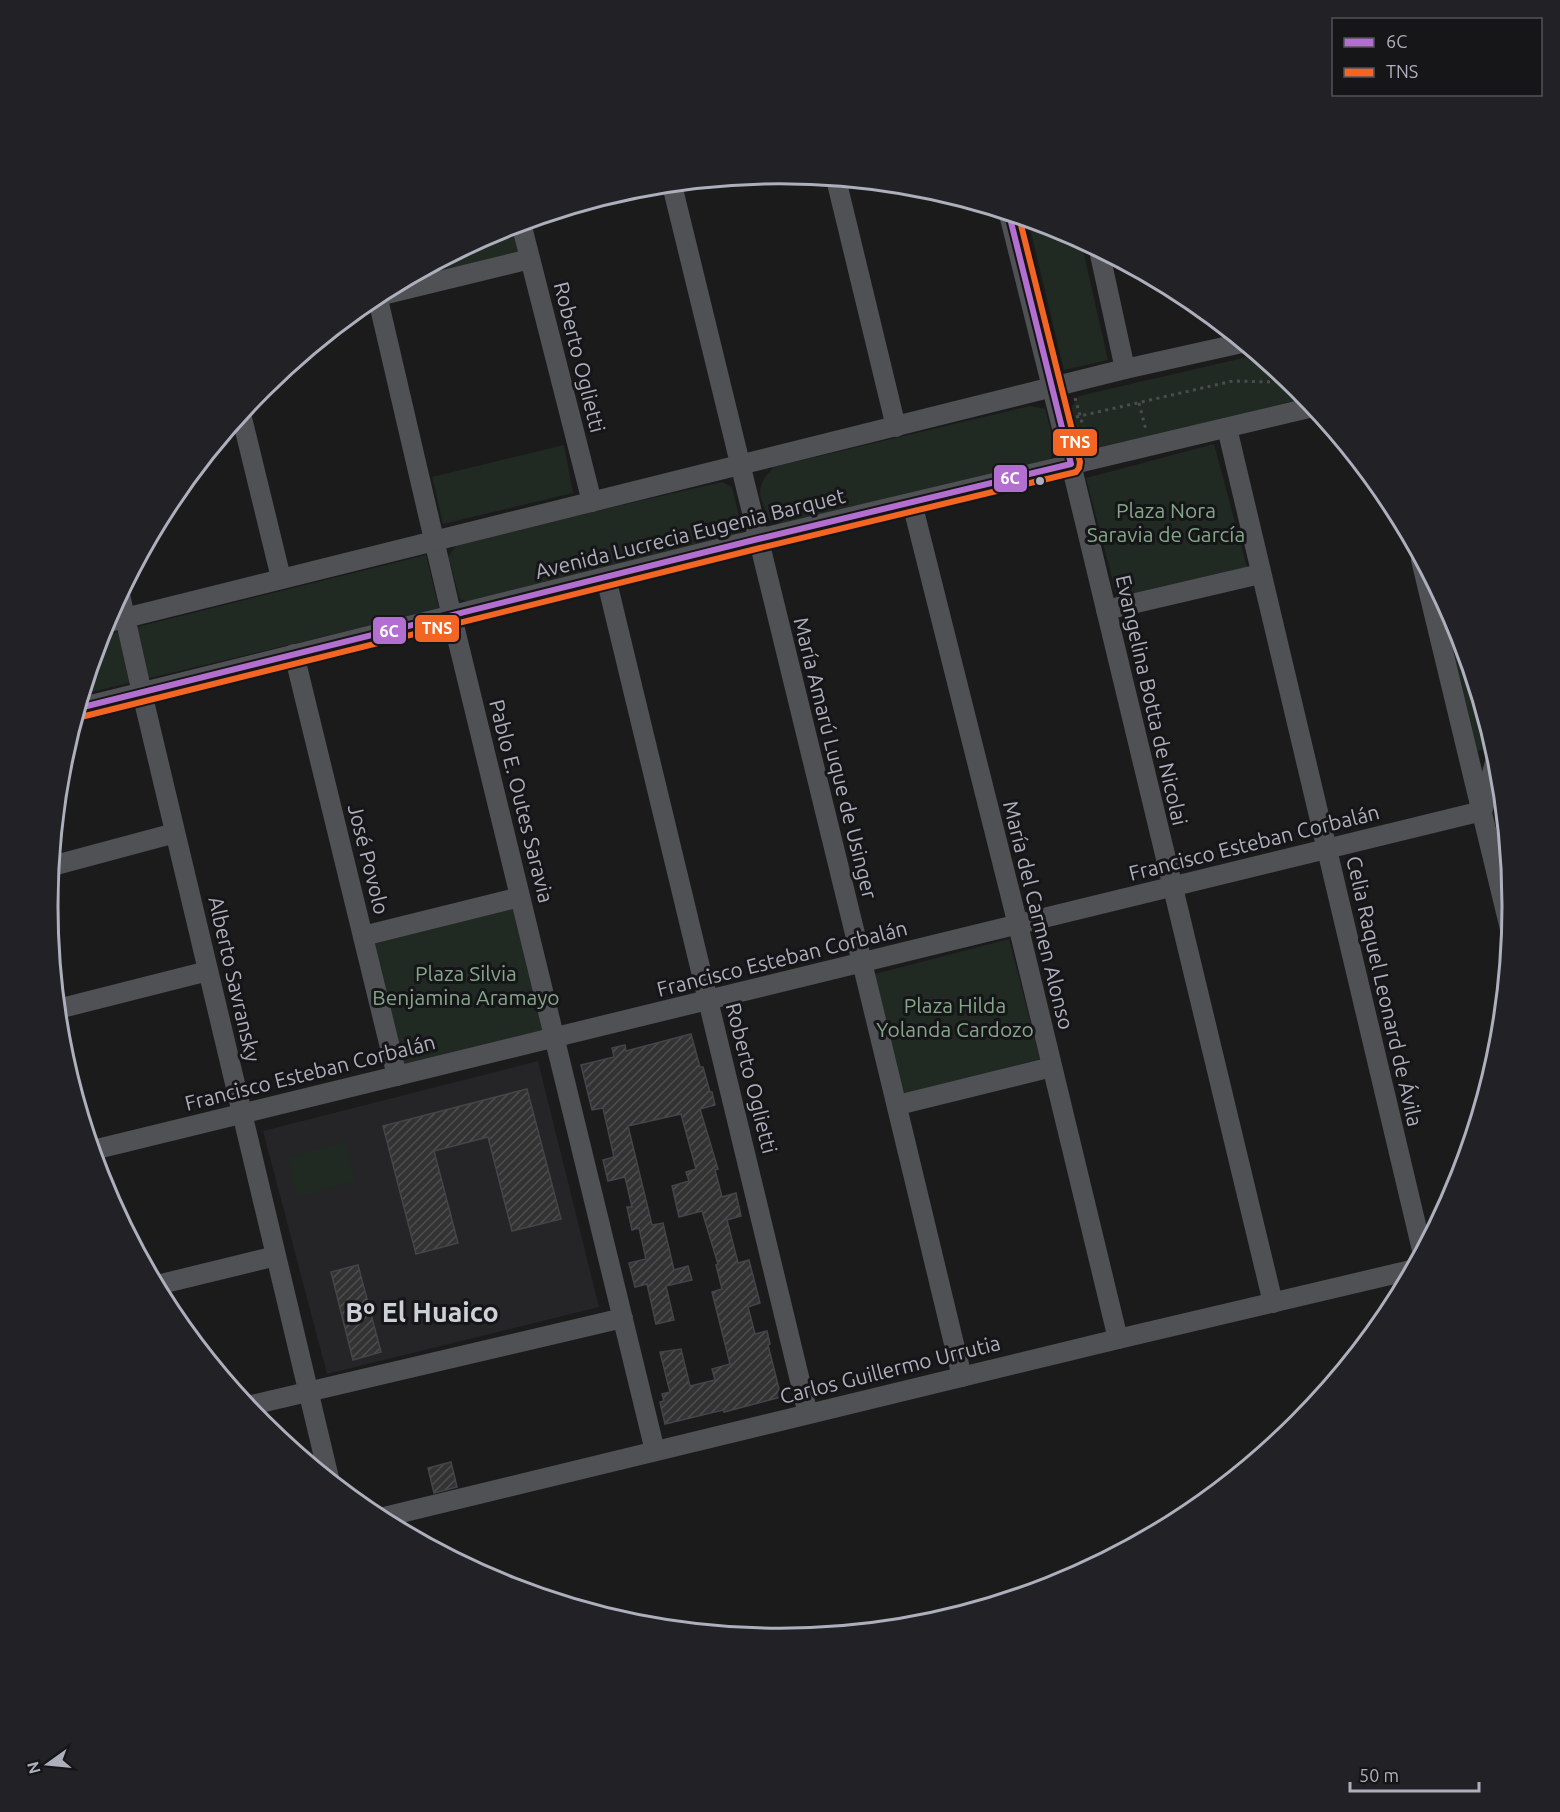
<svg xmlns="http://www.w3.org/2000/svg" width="1560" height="1812" font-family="Ubuntu,sans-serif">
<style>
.built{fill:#252528}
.green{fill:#212923}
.building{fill:url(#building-hatch);stroke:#444548;stroke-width:1.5}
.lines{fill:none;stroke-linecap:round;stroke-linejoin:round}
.path{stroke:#4b4c4f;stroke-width:3;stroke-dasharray:3 4.5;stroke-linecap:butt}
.minor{stroke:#4f5155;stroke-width:20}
.bus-1-casing{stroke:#161518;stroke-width:10}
.bus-2-casing{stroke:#161518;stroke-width:10}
.bus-1{stroke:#b36fd0;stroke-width:6}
.bus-2{stroke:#f26522;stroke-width:6}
.bus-dot{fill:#adb0bc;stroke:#161518;stroke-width:2}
.labels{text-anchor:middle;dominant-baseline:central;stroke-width:6;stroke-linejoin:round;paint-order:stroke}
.street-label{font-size:21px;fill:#adb0bc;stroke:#161518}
.park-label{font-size:21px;fill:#84a78a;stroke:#161518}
.district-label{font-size:27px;font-weight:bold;fill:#ced0d8;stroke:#161518}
.rim{fill:none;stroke:#adb0bc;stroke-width:3}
.line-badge{stroke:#161518;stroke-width:2}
.badge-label{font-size:16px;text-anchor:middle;font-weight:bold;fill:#fff}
</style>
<defs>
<pattern id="building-hatch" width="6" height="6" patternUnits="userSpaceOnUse" patternTransform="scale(1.5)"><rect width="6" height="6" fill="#333334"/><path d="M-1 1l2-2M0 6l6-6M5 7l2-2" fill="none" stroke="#4e4e4f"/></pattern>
</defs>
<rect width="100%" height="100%" fill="#1b1b1c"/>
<polygon class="built" points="538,1061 599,1307 327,1374 263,1131"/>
<g class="green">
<polygon points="1028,220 1060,230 1081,241 1108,360 1064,370"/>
<polygon points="513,226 520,254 400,283 500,230"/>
<polygon points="1256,355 1298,389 1305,398 1091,451 1080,444 1071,408 1079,396"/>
<path d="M1030,406L1045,409L1056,449L1047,464L787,527L769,520C760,496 753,488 774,467Z"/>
<polygon points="1214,444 1247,567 1118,601 1086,478"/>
<polygon points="564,445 573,493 443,524 432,477"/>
<polygon points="722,482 732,487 742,529 737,538 471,603 460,599 448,557 458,543"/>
<polygon points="426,555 439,609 83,694 101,636"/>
<polygon points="1436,587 1456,626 1488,729 1483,750 1473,751"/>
<polygon points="520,897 555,1038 397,1076 363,936"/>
<polygon points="1009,939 1040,1059 902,1095 871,975"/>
<polygon points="345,1141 356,1181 298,1197 287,1158"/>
</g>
<g class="building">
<polygon points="691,1034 700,1067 703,1067 710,1092 712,1092 715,1105 700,1109 718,1169 715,1170 722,1197 736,1193 741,1216 727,1220 738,1263 749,1260 760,1303 748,1307 755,1334 767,1331 770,1344 768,1345 781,1397 724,1412 723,1410 665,1424 660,1402 664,1401 662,1394 670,1392 660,1352 681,1349 690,1386 715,1380 712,1369 730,1364 712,1292 722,1289 716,1265 718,1264 702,1211 679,1217 672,1186 689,1181 686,1172 696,1169 681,1114 628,1126 652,1225 663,1223 674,1270 688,1266 692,1280 666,1286 674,1320 656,1324 647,1284 635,1287 629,1263 646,1259 639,1228 632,1230 627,1207 632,1207 625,1177 608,1181 603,1160 614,1157 603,1108 592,1110 581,1065 614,1057 612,1048 625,1045 626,1051"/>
<polygon points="527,1089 561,1219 512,1231 488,1137 434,1151 458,1243 416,1254 383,1126"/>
<polygon points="358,1265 381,1352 353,1360 331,1272"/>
<polygon points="451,1462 457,1487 434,1493 428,1468"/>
</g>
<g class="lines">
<g class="path">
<polyline points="1075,398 1088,443"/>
<polyline points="1139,403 1146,430"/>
<polyline points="1076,417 1233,381 1272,382 1286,379"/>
</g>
<g class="minor">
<polyline points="836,179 896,427"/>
<path d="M672,185C767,582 868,979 962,1377"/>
<polyline points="1009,214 1071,464 1273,1303"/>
<polyline points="521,223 592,502"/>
<polyline points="1099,250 1125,369"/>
<polyline points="377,295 452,617 655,1451"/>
<polyline points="378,296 530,259"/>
<polyline points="241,414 281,578"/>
<polyline points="1227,428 1422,1250"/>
<polyline points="912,503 1018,925 1118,1339"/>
<polyline points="1421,560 1510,929"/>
<polyline points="606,578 808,1414"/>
<polyline points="120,595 142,693 329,1478"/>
<polyline points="1106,610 1260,574"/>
<polyline points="105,623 1125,369 1242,343"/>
<polyline points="294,654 397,1076"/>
<polyline points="79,708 758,539 1313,407"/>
<polyline points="1483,809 1496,758"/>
<polyline points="52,866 175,833"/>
<polyline points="363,936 520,897"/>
<polyline points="58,1009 208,971"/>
<polyline points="898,1105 1052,1067"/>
<polyline points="93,1150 1482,811"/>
<polyline points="157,1285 276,1256"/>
<polyline points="248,1406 623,1318"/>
<polyline points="380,1518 1118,1339 1411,1270"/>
</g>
<defs>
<polyline id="bus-1" points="79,708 758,539 1071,464 1009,214"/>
<polyline id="bus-2" points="81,717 760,548 1076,472 1079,468 1080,462 1019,217"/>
</defs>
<use href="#bus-1" class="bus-1-casing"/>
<use href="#bus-2" class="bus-2-casing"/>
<use href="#bus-1" class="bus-1"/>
<use href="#bus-2" class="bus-2"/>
</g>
<circle class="bus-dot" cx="1040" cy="481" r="5"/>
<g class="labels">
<g class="street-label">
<text transform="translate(580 357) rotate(76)">Roberto Oglietti</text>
<text transform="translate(690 533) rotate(-14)">Avenida Lucrecia Eugenia Barquet</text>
<text transform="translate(1152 700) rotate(77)">Evangelina Botta de Nicolai</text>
<text transform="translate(836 758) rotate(76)">María Amarú Luque de Usinger</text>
<text transform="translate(522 801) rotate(76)">Pablo E. Outes Saravia</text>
<text transform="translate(1254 842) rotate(-14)">Francisco Esteban Corbalán</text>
<text transform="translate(369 859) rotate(76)">José Povolo</text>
<text transform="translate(1039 915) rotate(76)">María del Carmen Alonso</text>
<text transform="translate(782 958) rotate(-14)">Francisco Esteban Corbalán</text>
<text transform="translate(235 979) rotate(77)">Alberto Savransky</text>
<text transform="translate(1385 991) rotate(77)">Celia Raquel Leonard de Ávila</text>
<text transform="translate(310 1072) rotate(-14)">Francisco Esteban Corbalán</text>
<text transform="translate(752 1078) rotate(76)">Roberto Oglietti</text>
<text transform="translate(890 1369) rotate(-14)">Carlos Guillermo Urrutia</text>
</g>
<g class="park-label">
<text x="1166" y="510">Plaza Nora<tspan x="1166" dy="24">Saravia de García</tspan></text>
<text x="466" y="973">Plaza Silvia<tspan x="466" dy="24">Benjamina Aramayo</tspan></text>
<text x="955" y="1005">Plaza Hilda<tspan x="955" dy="24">Yolanda Cardozo</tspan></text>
</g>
<g class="district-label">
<text x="422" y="1312">Bº El Huaico</text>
</g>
</g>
<path d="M0 0H1560V1812H0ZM58 906a722 722 0 1 1 1444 0a722 722 0 1 1-1444 0Z" fill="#222125" fill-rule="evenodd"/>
<path class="rim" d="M58 906a722 722 0 1 1 1444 0a722 722 0 1 1-1444 0Z"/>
<g class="line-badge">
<rect x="1052" y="428" width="46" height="29" rx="6" fill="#f26522"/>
<rect x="993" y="464" width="35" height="29" rx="6" fill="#b36fd0"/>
<rect x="414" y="614" width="46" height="29" rx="6" fill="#f26522"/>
<rect x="372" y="616" width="35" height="29" rx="6" fill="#b36fd0"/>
</g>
<g class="badge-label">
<text x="1075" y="448">TNS</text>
<text x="1010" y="484">6C</text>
<text x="437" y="634">TNS</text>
<text x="389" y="637">6C</text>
</g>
<rect x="1332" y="18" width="210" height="78" fill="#161518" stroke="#52535a" stroke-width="1.5"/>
<rect x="1344" y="38" width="30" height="9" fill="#b36fd0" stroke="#52535a" stroke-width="1.5"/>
<text x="1386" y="48" font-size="18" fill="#adb0bc">6C</text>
<rect x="1344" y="68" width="30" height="9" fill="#f26522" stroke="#52535a" stroke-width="1.5"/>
<text x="1386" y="78" font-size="18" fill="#adb0bc">TNS</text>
<g transform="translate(48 1764) rotate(255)" stroke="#161518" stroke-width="4.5" paint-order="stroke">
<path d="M0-4.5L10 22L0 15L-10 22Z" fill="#adb0bc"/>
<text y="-9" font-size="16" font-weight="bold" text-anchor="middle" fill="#adb0bc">N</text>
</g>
<path d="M1350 1782v9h129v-9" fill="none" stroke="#adb0bc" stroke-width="3"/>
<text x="1359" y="1782" font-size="18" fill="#adb0bc" stroke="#161518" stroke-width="4.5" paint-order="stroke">50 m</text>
</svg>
